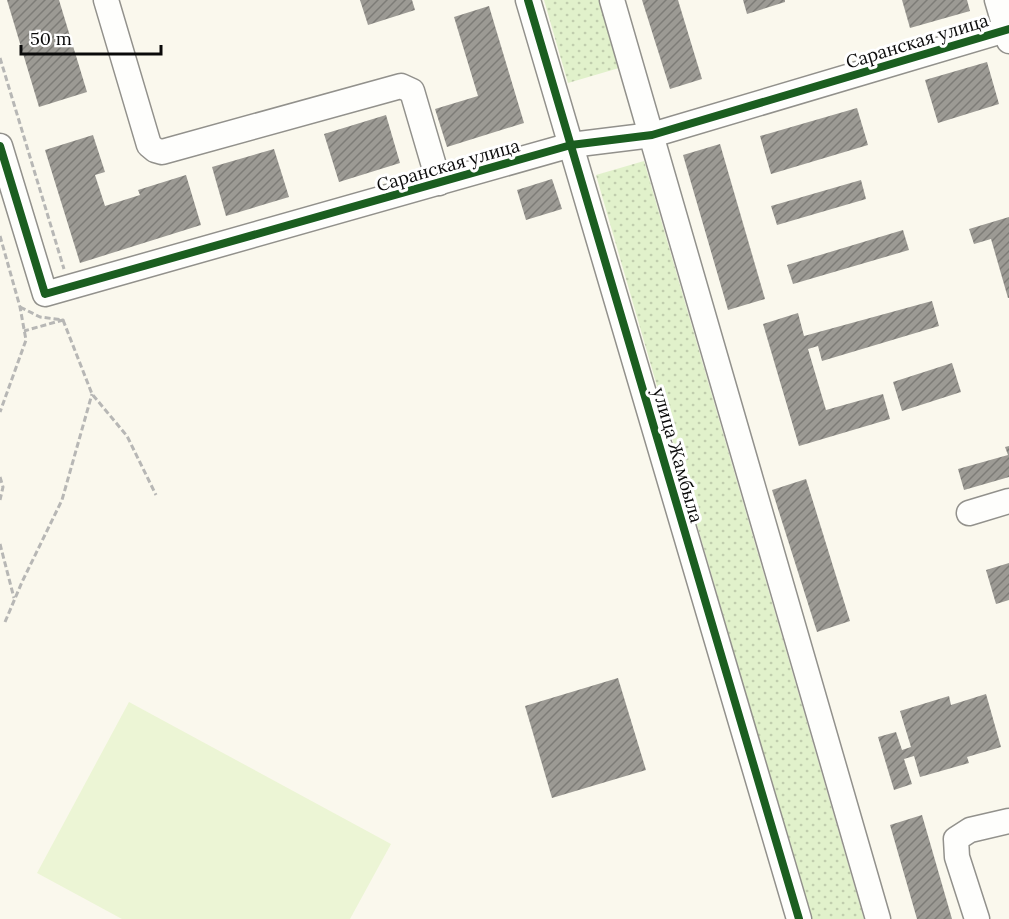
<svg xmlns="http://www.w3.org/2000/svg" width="1009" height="919" font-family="Lora,serif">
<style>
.grass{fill:url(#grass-dots)}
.pitch{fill:#ecf5d5}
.building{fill:url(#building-hatch)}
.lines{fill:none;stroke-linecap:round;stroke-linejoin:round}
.minor-casing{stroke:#92918c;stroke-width:27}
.path{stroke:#b7b7b5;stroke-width:3;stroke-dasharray:6 3;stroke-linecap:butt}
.minor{stroke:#fefefc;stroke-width:24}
.cycleway-casing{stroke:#fff;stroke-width:11}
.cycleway{stroke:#1b5e20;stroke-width:8}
.labels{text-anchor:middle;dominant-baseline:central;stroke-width:6;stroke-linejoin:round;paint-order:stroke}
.street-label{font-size:18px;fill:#0a0a0a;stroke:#fff}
</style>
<defs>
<pattern id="grass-dots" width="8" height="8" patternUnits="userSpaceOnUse" patternTransform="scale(1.5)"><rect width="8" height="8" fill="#e1f1cb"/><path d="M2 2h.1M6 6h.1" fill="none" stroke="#c0cdad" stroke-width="1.8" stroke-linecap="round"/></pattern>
<pattern id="building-hatch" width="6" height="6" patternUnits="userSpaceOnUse" patternTransform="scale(1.5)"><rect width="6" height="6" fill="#9c9a94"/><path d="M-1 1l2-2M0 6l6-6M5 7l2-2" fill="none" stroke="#7d7c77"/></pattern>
</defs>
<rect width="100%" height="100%" fill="#faf8ed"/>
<g class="grass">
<polygon points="544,0 599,0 619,68 568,83"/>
<polygon points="644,161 864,919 811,919 596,175"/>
</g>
<polygon class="pitch" points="129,702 391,844 350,919 122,919 37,873"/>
<g class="building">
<polygon points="7,0 59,0 87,92 39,107"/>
<polygon points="360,0 412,0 415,10 368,25"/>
<polygon points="642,0 678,0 702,79 670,89"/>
<polygon points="743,0 785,0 785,2 747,14"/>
<polygon points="902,0 967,0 970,11 910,28"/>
<polygon points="489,6 524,123 447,147 435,109 478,96 454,17"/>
<polygon points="987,62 999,104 938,123 925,80"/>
<polygon points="857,108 868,145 771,174 760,136"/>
<polygon points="386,115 400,163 339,182 324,134"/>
<polygon points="93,135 105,172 95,175 105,206 140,195 138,190 186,175 201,225 80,263 45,150"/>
<polygon points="720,144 765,299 728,310 683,155"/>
<polygon points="274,149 289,197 226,216 212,167"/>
<polygon points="552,179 562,209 526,220 517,190"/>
<polygon points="861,180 866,199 777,225 771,206"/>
<polygon points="1009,217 1009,298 1008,298 991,239 974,244 969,229"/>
<polygon points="903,230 909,250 793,284 787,265"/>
<polygon points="932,301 939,326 822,361 818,346 808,349 826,410 883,394 890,419 799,446 763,324 798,313 804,336"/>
<polygon points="952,363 961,392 902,411 893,382"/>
<polygon points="1009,446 1009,477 964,490 958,469 1008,455 1005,447"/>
<polygon points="806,479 850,621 817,632 772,490"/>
<polygon points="1009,563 1009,600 996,604 986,570"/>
<polygon points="618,678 646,770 552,798 525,706"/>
<polygon points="986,694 1001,747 967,757 969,763 920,777 914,756 904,759 912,784 894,790 878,737 896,732 902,750 911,747 900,711 949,696 951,705"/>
<polygon points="922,815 952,919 917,919 890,825"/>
</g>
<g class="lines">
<defs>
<g id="minor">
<polyline points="106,0 149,145 155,150 162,152 401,86 412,91 439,183"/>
<polyline points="528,0 799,919"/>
<polyline points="612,0 878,919"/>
<polyline points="997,0 1009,41"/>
<polyline points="0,146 45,294 571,145 652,135 1009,29"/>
<polyline points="969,513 1009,501"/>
<polyline points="977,919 957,857 956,839 970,830 1009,821"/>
</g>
</defs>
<use href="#minor" class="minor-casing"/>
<g class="path">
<polyline points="0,58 64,269"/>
<polyline points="0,236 20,307 26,340 0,412"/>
<polyline points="20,307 40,317 63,320 24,331"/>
<polyline points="63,320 92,394 127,436 156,495"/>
<polyline points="0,477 3,487 0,500"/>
<polyline points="0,544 14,598"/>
<polyline points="5,622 22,582 62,500 92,394"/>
</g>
<use href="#minor" class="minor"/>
<defs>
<g id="cycleway">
<polyline points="528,0 799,919"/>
<polyline points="0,146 45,294 571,145 652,135 1009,29"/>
</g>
</defs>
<use href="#cycleway" class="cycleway-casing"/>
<use href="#cycleway" class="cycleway"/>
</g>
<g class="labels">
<g class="street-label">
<text transform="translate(917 41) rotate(-17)">Саранская улица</text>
<text transform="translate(448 165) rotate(-16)">Саранская улица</text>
<text transform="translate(678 455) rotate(74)">улица Жамбыла</text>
</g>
</g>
<path d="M21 45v9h140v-9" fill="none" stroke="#0a0a0a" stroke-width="3"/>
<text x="30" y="45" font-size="18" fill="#0a0a0a" stroke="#ffffff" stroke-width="4.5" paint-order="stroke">50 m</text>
</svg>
